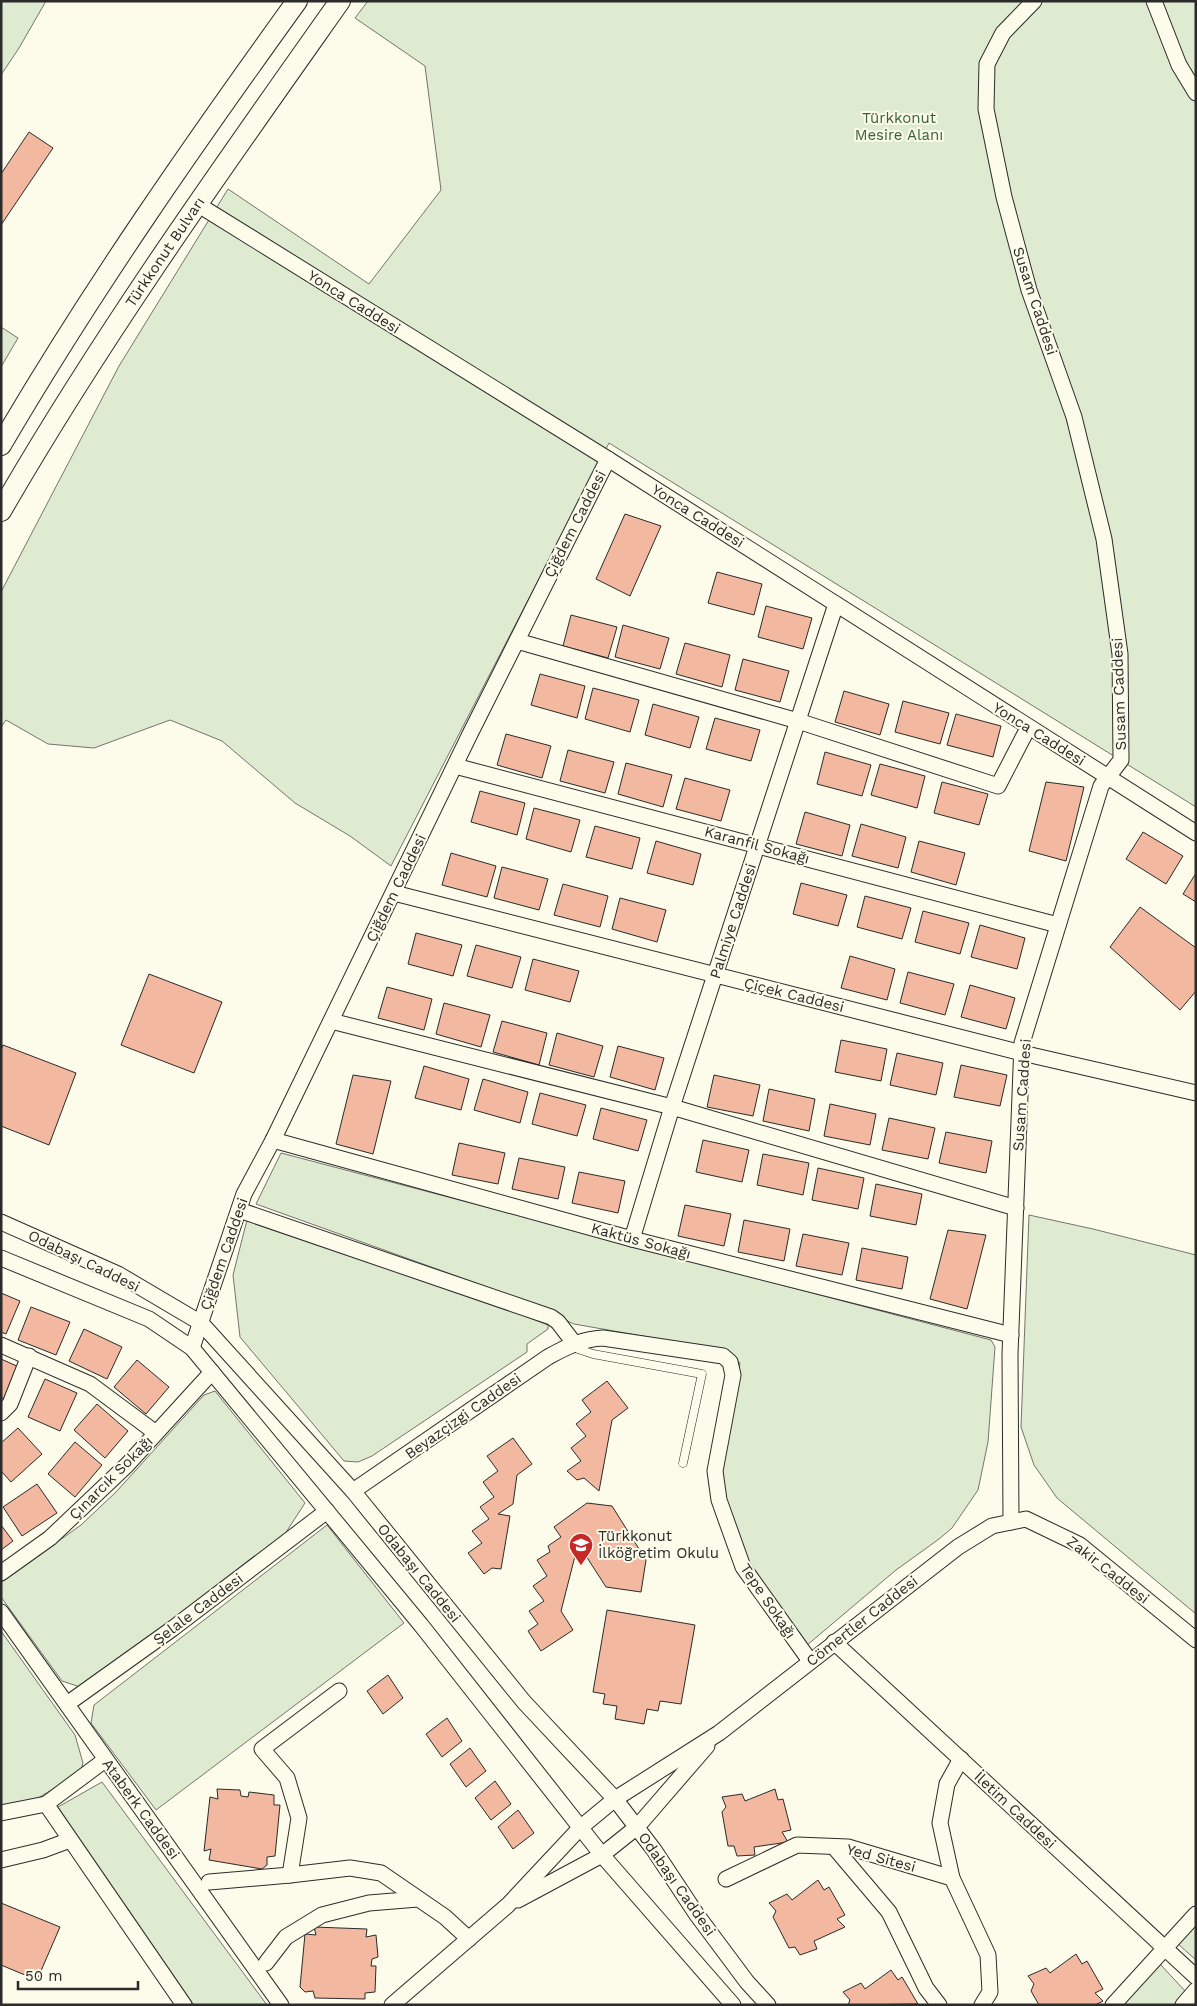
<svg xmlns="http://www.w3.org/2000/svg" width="1197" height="2006" font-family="'Work Sans',sans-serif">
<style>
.green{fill:#deebd1;stroke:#74746e}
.building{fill:#f2b8a0;stroke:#2b2b2b}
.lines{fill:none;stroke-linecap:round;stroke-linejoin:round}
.lane-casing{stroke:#2b2b2b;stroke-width:9}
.street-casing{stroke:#2b2b2b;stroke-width:17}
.secondary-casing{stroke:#2b2b2b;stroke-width:22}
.lane{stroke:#fdfbea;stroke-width:8}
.street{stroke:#fdfbea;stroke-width:15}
.secondary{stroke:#fdfbea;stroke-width:20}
.labels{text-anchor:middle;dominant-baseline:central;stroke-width:4;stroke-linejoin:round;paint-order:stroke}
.park-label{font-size:15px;fill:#34623c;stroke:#fdfbea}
.street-label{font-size:15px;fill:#2b2b2b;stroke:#fdfbea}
.poi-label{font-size:15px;fill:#2b2b2b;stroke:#fdfbea;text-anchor:start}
</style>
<rect width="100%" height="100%" fill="#fdfbea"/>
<g class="green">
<polygon points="1,1 46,1 19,48 1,75"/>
<polygon points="368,1 1196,1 1196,807 609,443 391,866 350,836 295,803 222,741 170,720 94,748 48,744 6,720 1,727 1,592 119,366 228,189 369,284 441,190 425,66 355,18"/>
<polygon points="1,327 18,338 1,367"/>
<polygon points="281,1153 991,1340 995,1347 988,1442 978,1490 952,1528 939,1539 896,1570 806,1646 777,1608 747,1560 720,1482 740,1363 728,1351 574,1324 512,1296 256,1204"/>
<polygon points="1029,1215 1093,1229 1196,1255 1196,1614 1057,1498 1034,1465 1021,1427"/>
<polygon points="247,1220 463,1292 548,1325 548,1329 527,1344 527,1352 372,1456 358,1462 344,1461 240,1337 233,1275"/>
<polygon points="215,1391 305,1503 281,1540 80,1687 62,1681 1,1597 1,1582 81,1525 116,1492 204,1395"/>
<polygon points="327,1525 404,1623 156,1810 91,1723 94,1705"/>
<polygon points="1,1631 75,1735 83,1763 80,1773 38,1798 1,1808"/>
<polygon points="102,1782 267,2005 194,2005 58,1807"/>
<polygon points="1196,1923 1196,1960 1178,1944"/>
<polygon points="1159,1963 1186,1992 1174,2005 1121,2005"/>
</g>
<g class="building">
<polygon points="29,132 53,148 1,225 1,174"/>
<polygon points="625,514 661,526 630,596 596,579"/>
<polygon points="717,572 762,584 754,615 708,603"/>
<polygon points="766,606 812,618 803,649 758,637"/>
<polygon points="571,615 617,627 608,658 563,646"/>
<polygon points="623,625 669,638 660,669 615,657"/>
<polygon points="685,643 730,655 722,687 676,674"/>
<polygon points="743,659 789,671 780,702 735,690"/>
<polygon points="540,674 585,686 577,718 531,705"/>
<polygon points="593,688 639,700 630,732 585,719"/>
<polygon points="844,691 889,704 880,735 835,722"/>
<polygon points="903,701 949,713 940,744 895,732"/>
<polygon points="653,704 699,717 690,748 645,735"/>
<polygon points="956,714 1001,726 993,757 947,745"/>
<polygon points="715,718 760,730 751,761 706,749"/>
<polygon points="506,734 551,746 542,778 497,765"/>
<polygon points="568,750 614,762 605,793 560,781"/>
<polygon points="825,752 871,765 862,796 817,784"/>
<polygon points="626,763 672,775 663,807 618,794"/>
<polygon points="880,764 925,776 917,808 871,795"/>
<polygon points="685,778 730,790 721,821 676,809"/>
<polygon points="942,782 988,794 979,825 934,813"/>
<polygon points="1046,782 1084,787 1066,861 1029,851"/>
<polygon points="480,791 525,803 517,835 471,822"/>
<polygon points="534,808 580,820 571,852 526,839"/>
<polygon points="805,812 850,825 842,856 796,844"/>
<polygon points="861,824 906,837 898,868 852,856"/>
<polygon points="595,826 640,838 632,869 586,857"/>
<polygon points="1143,832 1183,856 1166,884 1126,859"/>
<polygon points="656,841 701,854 693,885 647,873"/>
<polygon points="919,841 965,853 956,885 911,872"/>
<polygon points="451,853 496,866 487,897 442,885"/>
<polygon points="502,867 548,879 539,910 494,898"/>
<polygon points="1196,873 1196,902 1183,894"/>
<polygon points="801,883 847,895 838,926 793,914"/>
<polygon points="563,884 608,896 600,927 554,915"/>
<polygon points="865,896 911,908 902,939 857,927"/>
<polygon points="620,898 666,910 657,942 612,929"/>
<polygon points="1140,907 1196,948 1196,991 1180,1010 1110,947"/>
<polygon points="923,911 969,923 960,954 915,942"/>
<polygon points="980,925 1025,938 1017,969 971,957"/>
<polygon points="416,933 462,945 453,976 408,964"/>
<polygon points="476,945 521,957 512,988 467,976"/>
<polygon points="850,956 895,969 887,1000 841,988"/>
<polygon points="533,959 579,971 570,1002 525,990"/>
<polygon points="908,972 954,984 945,1015 900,1003"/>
<polygon points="149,974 222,1002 194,1073 121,1045"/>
<polygon points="970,985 1015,998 1006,1029 961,1017"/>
<polygon points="387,987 432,999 424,1030 378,1018"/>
<polygon points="444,1003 490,1015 481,1047 436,1034"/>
<polygon points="502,1021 547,1033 539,1065 493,1052"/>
<polygon points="557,1033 603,1046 594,1077 549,1065"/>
<polygon points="841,1040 887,1049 881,1081 835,1072"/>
<polygon points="3,1045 76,1073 49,1145 1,1126 1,1050"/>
<polygon points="618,1046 664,1058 655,1090 610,1077"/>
<polygon points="897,1053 943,1063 936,1095 890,1085"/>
<polygon points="961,1065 1007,1075 1000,1106 954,1097"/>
<polygon points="424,1066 469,1079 461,1110 415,1098"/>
<polygon points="353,1075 391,1081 373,1154 336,1144"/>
<polygon points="714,1075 760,1085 753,1116 707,1107"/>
<polygon points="483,1079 528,1092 520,1123 474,1110"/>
<polygon points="769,1089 815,1099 809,1131 763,1121"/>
<polygon points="540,1093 586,1105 577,1136 532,1124"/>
<polygon points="830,1104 876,1114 870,1145 824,1136"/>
<polygon points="601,1108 647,1120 638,1151 593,1139"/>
<polygon points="889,1118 935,1128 928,1159 882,1150"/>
<polygon points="946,1132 992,1141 986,1173 939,1163"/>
<polygon points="703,1140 749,1150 742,1182 696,1172"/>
<polygon points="459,1143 505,1153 498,1184 452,1175"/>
<polygon points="763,1154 809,1163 803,1195 757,1185"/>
<polygon points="519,1158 565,1167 558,1199 512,1189"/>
<polygon points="818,1168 864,1178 858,1209 812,1200"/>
<polygon points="579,1172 625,1181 618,1213 572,1203"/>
<polygon points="876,1184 922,1194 916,1225 870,1216"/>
<polygon points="685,1205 731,1214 724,1246 678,1236"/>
<polygon points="744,1220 790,1229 784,1261 738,1252"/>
<polygon points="948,1230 986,1235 967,1309 930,1299"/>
<polygon points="803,1234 849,1243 842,1275 796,1266"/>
<polygon points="862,1248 908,1257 902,1289 856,1280"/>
<polygon points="1,1293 20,1301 6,1334 1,1332"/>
<polygon points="31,1307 70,1322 56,1355 18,1340"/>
<polygon points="84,1329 122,1347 107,1379 69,1361"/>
<polygon points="1,1359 19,1367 5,1399 1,1398"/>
<polygon points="137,1360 169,1387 146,1414 114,1387"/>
<polygon points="45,1379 77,1393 60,1431 28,1417"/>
<polygon points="607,1381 628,1408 612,1420 599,1491 584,1478 577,1480 567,1471 581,1461 571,1448 586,1436 576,1424 591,1412 582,1400"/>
<polygon points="97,1404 128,1431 105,1458 74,1430"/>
<polygon points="18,1428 42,1454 11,1482 1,1471 1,1443"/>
<polygon points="513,1438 532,1464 517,1475 513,1504 498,1514 510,1516 501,1569 492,1568 484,1574 468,1553 482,1543 472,1531 489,1519 480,1507 494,1497 483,1482 498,1471 487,1456"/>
<polygon points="75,1442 102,1465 75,1497 48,1474"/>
<polygon points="37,1484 57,1513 22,1536 3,1507"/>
<polygon points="587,1503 612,1506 646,1560 641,1592 606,1587 586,1556 575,1556 561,1611 573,1630 541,1651 528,1631 538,1624 529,1611 544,1601 533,1586 547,1576 537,1560 550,1552 548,1546 561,1537 554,1527"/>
<polygon points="1,1525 13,1541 1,1550"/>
<polygon points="607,1610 695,1625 681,1704 660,1701 658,1711 647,1709 644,1724 615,1719 617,1706 603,1704 605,1694 593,1692"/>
<polygon points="388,1675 403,1698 383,1714 367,1691"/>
<polygon points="447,1718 462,1741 442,1757 426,1734"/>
<polygon points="470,1748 486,1771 466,1787 450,1764"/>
<polygon points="495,1781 511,1804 491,1820 475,1798"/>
<polygon points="217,1789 240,1790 241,1796 248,1797 249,1792 274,1795 274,1805 280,1805 275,1856 267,1857 267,1865 262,1869 209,1860 211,1849 204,1851 210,1797 218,1799"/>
<polygon points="775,1789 778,1800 783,1799 791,1830 782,1832 788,1842 754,1847 755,1855 737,1856 734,1846 728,1846 722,1812 726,1807 722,1797 742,1794 745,1801"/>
<polygon points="518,1810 534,1833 513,1849 498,1827"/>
<polygon points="818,1880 824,1890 829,1887 845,1915 837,1919 845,1927 814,1941 817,1949 800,1955 795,1947 789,1948 773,1917 776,1911 769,1903 787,1894 792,1900"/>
<polygon points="1,1903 60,1927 37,1980 1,1965"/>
<polygon points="314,1927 367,1929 366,1937 376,1935 378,1957 372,1959 371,1966 376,1966 375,1992 365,1993 365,1999 315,1998 313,1991 305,1992 300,1987 305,1934 316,1935"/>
<polygon points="1076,1954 1082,1964 1087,1961 1103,1989 1095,1993 1103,2001 1095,2005 1039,2005 1031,1991 1034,1984 1028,1976 1046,1968 1050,1973"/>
<polygon points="891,1970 898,1980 902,1977 918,2004 848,2005 850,2000 843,1992 861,1983 865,1989"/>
</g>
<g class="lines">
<defs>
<polyline id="lane" points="574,1345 578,1349 593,1354 702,1374 683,1463"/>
<g id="street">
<polyline points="1154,1 1179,65 1196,93"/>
<polyline points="197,204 608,459 1196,833"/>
<polyline points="517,641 798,721 998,786 1028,728"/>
<polyline points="455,766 1058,925"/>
<polyline points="394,893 1022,1053 1196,1093"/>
<polyline points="331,1021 672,1107 1016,1208"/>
<polyline points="273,1140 632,1239 1011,1335"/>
<polyline points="239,1210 551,1317 558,1322 574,1343"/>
<polyline points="1,1222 118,1274 201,1323 353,1491 524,1702 615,1799 654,1850 697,1915 747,1982 768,2005"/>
<polyline points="632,1239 672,1107 836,604"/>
<polyline points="1,1258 149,1319 192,1348 421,1625 602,1855 733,2005"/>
<polyline points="1,1345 90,1384 156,1433"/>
<polyline points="192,1348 244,1194 273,1140 470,734 608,459"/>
<polyline points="1,1413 10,1404 29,1356"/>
<path d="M353,1491L548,1357C566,1347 582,1339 603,1338L723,1356L730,1362L733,1375L715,1471L719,1500L743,1567L810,1661"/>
<polyline points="1011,1522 1010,1354 1022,1043 1101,786 1121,760 1120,654 1104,539 1074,417 1029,290 1004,197 986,109 987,64 1003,33 1034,1"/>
<polyline points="1,1573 50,1538 127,1465 212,1372"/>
<polyline points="1,1612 281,2005"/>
<polyline points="834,1642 1196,1977"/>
<polyline points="339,1691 262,1749 287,1778 299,1818 290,1875 350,1868 381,1873 445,1917 469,1939"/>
<polyline points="67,1704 172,1629 327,1511"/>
<polyline points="961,1759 947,1784 940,1823 952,1878 988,1955 990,1992 982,2005"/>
<polyline points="46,1804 184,2005"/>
<polyline points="1,1813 46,1804 105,1760"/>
<polyline points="834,1847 889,1912 926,1988 939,2005"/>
<polyline points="1,1860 43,1850 70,1840"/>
<polyline points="726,1879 797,1845 848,1847 952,1878"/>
<polyline points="209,1882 290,1875"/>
<polyline points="518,1900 602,1855 637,1827 707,1746"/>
<polyline points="266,1963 286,1937 322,1915 369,1903 418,1899"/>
<polyline points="392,2005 508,1905 580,1828 615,1799 719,1733 958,1547 992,1526 1026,1519 1080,1545 1196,1640"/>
<polyline points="1113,2005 1196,1914"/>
<polyline points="1183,2005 1196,1990"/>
</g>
<g id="secondary">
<path d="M1,445C91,291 193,145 297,1"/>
<path d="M1,511C103,334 222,168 340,1"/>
</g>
</defs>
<use href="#lane" class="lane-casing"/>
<use href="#street" class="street-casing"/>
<use href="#secondary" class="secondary-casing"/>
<use href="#lane" class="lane"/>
<use href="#street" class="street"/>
<use href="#secondary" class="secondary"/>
</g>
<defs>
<symbol id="school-pin" viewBox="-11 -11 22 30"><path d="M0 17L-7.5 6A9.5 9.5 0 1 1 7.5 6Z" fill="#c62828" stroke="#fdfbea"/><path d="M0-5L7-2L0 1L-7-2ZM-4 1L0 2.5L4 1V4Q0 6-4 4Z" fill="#fff"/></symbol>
</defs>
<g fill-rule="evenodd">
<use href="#school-pin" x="567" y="1531" width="28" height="38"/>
</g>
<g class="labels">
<g class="park-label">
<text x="899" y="118">Türkkonut<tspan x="899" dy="17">Mesire Alanı</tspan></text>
</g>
<g class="street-label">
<text transform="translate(165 252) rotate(-56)">Türkkonut Bulvarı</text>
<text transform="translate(1035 301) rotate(72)">Susam Caddesi</text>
<text transform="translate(354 302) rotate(32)">Yonca Caddesi</text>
<text transform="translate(698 516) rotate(32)">Yonca Caddesi</text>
<text transform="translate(575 524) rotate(-63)">Çiğdem Caddesi</text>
<text transform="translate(1119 694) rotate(-92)">Susam Caddesi</text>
<text transform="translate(1039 734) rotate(32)">Yonca Caddesi</text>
<text transform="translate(757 845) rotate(15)">Karanfil Sokağı</text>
<text transform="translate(396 888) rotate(-64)">Çiğdem Caddesi</text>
<text transform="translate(733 921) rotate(-72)">Palmiye Caddesi</text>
<text transform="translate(794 995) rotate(14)">Çiçek Caddesi</text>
<text transform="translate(1022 1095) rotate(-86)">Susam Caddesi</text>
<text transform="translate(641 1241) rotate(15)">Kaktüs Sokağı</text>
<text transform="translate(224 1254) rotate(-71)">Çiğdem Caddesi</text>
<text transform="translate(84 1261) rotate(26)">Odabaşı Caddesi</text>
<text transform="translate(463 1416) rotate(-35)">Beyazçizgi Caddesi</text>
<text transform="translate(111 1478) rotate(-45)">Çınarcık Sokağı</text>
<text transform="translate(1108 1570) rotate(38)">Zakir Caddesi</text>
<text transform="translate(419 1573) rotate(51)">Odabaşı Caddesi</text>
<text transform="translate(768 1601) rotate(56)">Tepe Sokağı</text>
<text transform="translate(198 1609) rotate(-37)">Şelale Caddesi</text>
<text transform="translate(862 1621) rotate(-38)">Cömertler Caddesi</text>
<text transform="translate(141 1809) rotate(54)">Ataberk Caddesi</text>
<text transform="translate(1015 1810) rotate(43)">İletim Caddesi</text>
<text transform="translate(881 1858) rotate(15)">Yed Sitesi</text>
<text transform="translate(677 1884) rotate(55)">Odabaşı Caddesi</text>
</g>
<g class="poi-label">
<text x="598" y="1536">Türkkonut<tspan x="598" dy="17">İlköğretim Okulu</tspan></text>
</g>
</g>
<rect width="1197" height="2006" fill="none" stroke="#2b2b2b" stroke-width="5"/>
<path d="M18 1981v8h120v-8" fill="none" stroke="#2b2b2b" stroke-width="2.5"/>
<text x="25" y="1981" font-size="15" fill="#2b2b2b" stroke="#fdfbea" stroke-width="4" paint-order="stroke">50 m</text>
</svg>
